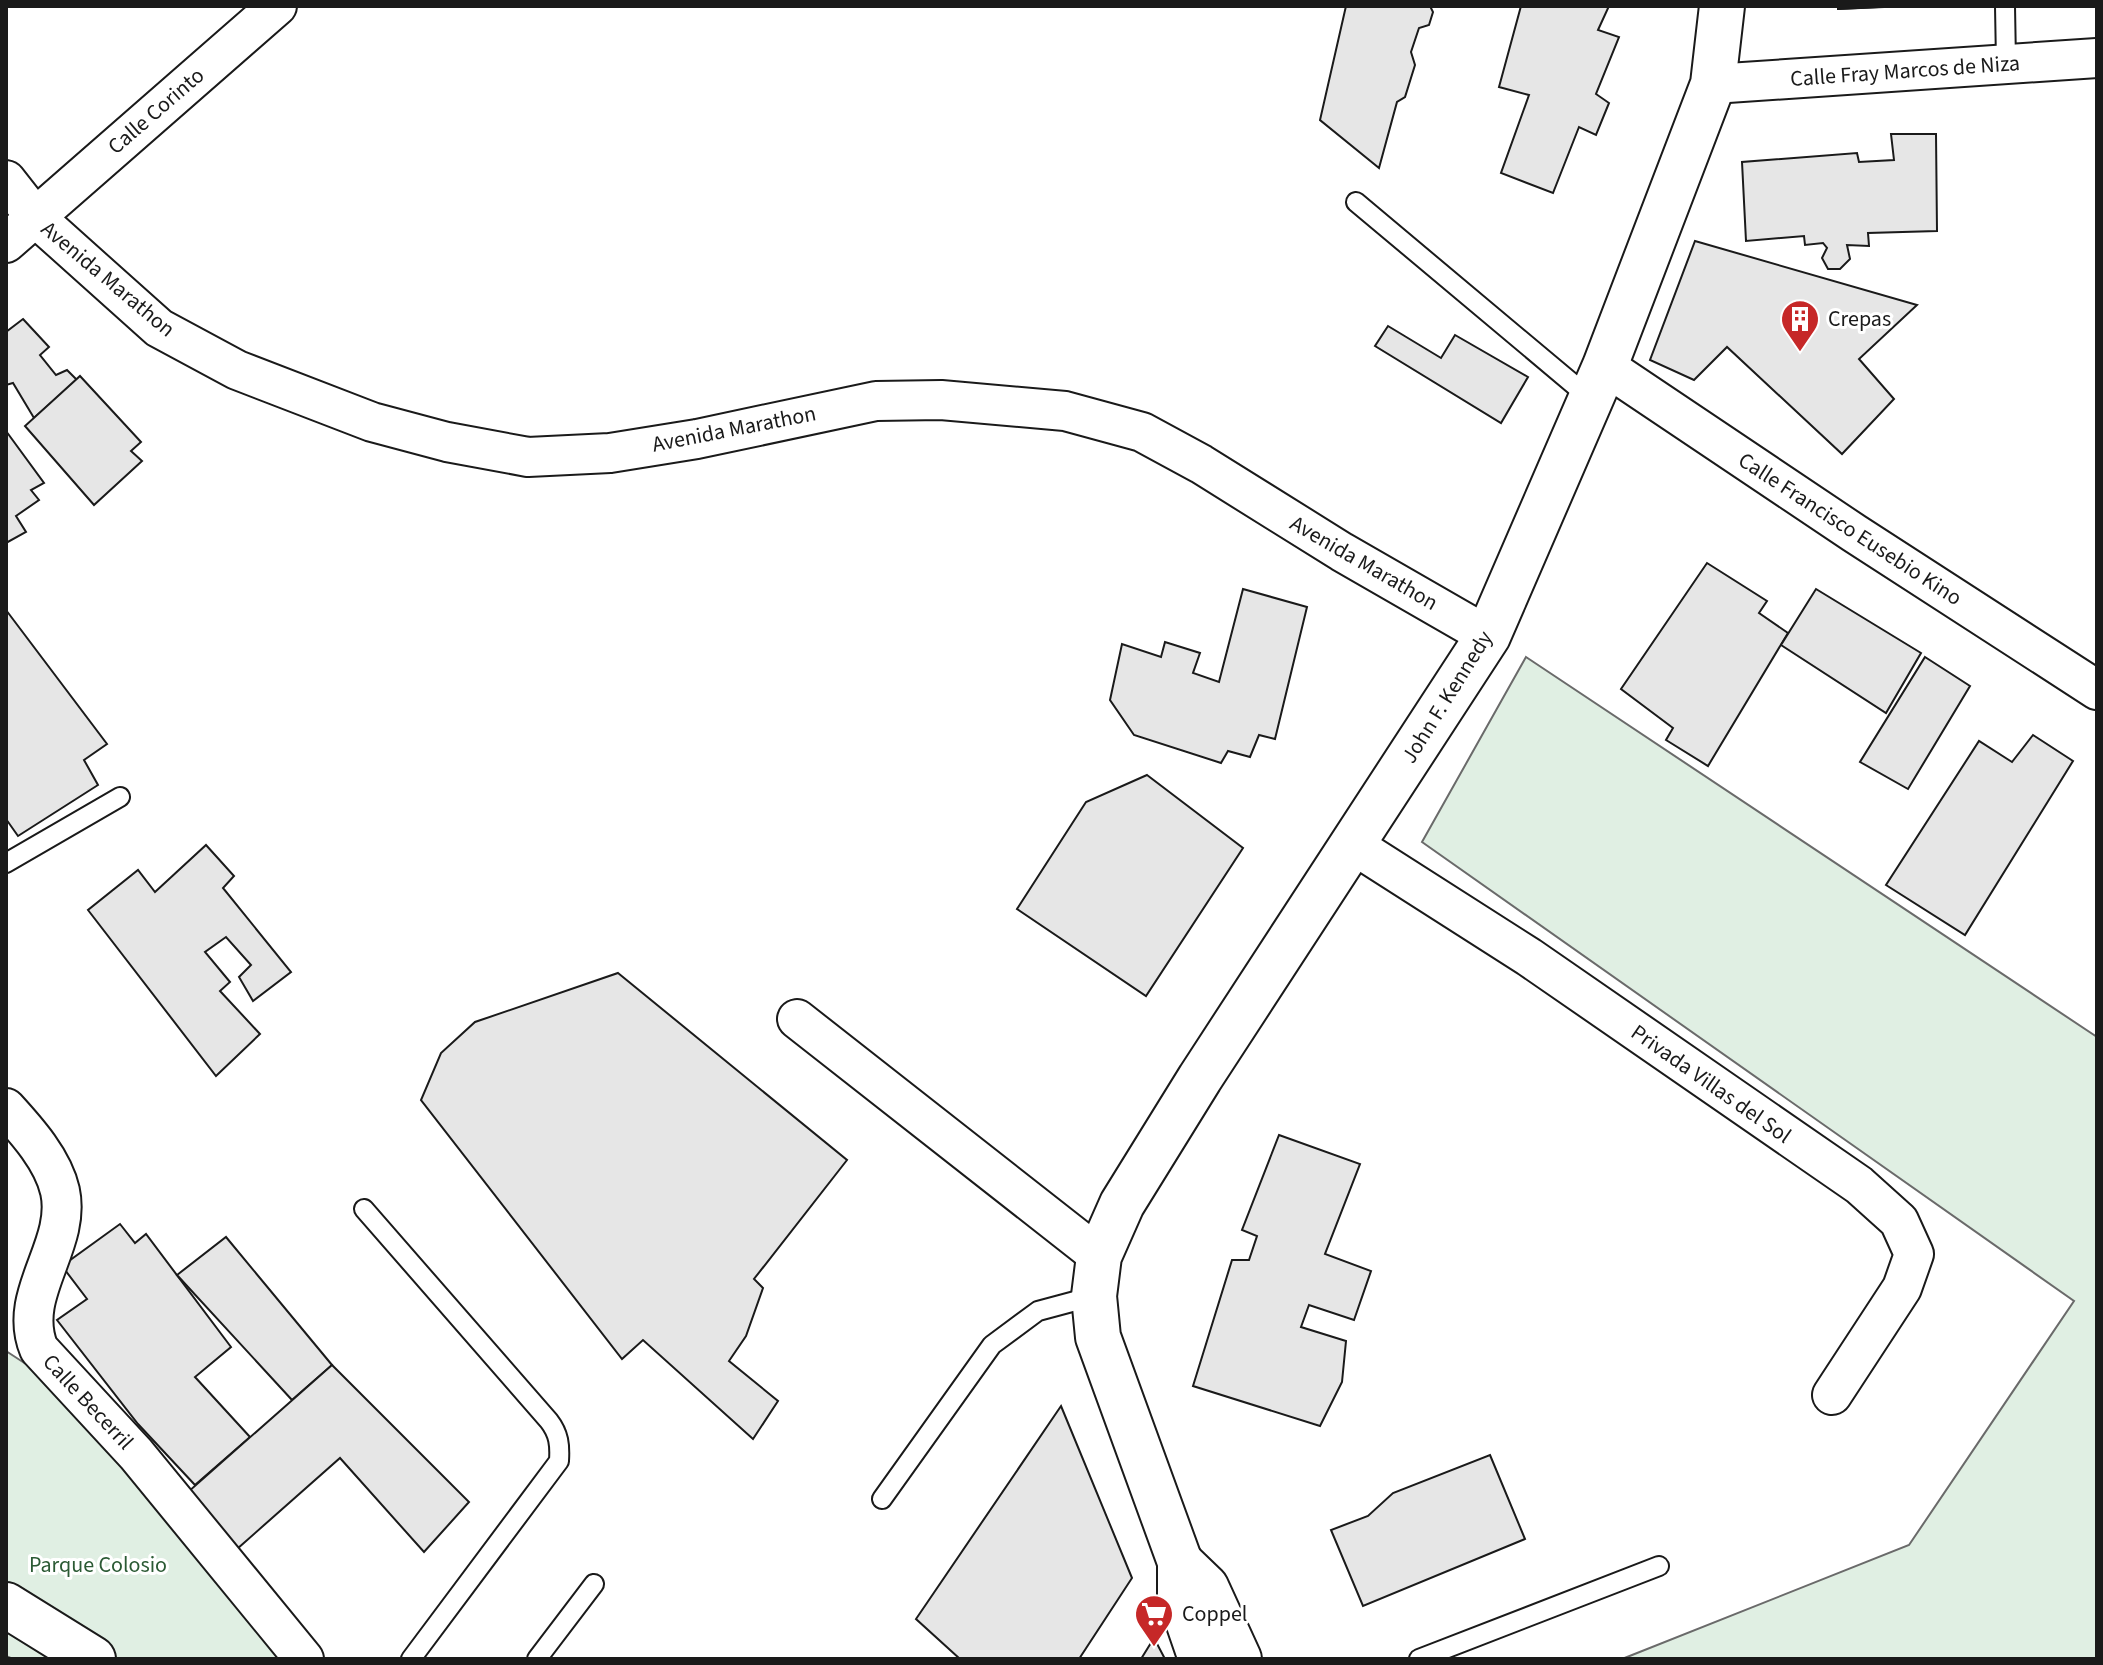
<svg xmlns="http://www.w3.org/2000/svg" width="2103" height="1665" font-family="'Source Sans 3',sans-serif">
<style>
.green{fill:#e0efe3;stroke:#6a6a6a;stroke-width:2}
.building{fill:#e6e6e6;stroke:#1a1a1a;stroke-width:2}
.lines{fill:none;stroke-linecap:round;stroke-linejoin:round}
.service-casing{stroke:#1a1a1a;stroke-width:22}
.minor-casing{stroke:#1a1a1a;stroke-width:42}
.tertiary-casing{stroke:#1a1a1a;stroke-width:48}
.trunk-casing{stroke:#1a1a1a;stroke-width:48}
.service{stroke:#fff;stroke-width:18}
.minor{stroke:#fff;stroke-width:38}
.tertiary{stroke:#fff;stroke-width:44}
.trunk{stroke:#fff;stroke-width:44}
.labels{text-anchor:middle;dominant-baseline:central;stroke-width:6;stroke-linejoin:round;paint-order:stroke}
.street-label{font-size:22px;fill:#1a1a1a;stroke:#fff}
.poi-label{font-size:22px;fill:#1a1a1a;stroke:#fff;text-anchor:start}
.park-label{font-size:22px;fill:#2b5a34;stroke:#fff}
</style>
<rect width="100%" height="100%" fill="#fff"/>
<g class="green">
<polygon points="1526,657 2097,1037 2097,1659 1622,1659 1909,1545 2074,1301 1422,842"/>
<polygon points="6,1351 98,1411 281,1659 13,1659 6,1656"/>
</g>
<g class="building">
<polygon points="1346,6 1430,6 1433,12 1429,25 1419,28 1411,52 1415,65 1405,97 1397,102 1379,168 1320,120"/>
<polygon points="1521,6 1609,6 1598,30 1619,37 1596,94 1609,103 1596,135 1579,127 1553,193 1501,173 1529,95 1499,87"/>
<polygon points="1838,6 1899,6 1838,9"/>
<polygon points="1838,6 1908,6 1838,9"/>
<polygon points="1891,134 1936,134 1937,231 1868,233 1869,246 1847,245 1850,259 1840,269 1828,269 1822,258 1827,248 1823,243 1805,245 1804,236 1746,241 1742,162 1857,153 1859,162 1894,160"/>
<polygon points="1695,241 1917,305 1859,359 1894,399 1842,454 1727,347 1694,380 1650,360"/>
<polygon points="23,319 49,347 40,355 56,375 67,370 77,380 34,418 13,383 6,385 6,332"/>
<polygon points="1388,326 1441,358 1455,335 1528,377 1501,423 1375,346"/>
<polygon points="80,376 141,442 131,451 142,461 94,505 25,426"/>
<polygon points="6,431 44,483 31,490 39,500 16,516 26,532 6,543"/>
<polygon points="1707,563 1767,601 1759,613 1788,633 1708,766 1666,740 1673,728 1621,689"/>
<polygon points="1243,589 1307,607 1275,739 1259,735 1250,757 1228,751 1221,763 1134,735 1110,700 1122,644 1161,657 1165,642 1200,653 1193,673 1219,682"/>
<polygon points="1816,589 1921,653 1886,713 1781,645"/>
<polygon points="6,610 107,744 84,760 98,785 18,836 6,819"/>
<polygon points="1925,657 1970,686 1908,789 1860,762"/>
<polygon points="2033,735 2073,761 1965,935 1886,885 1979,741 2012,762"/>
<polygon points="1147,775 1243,848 1146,996 1017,909 1086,802"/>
<polygon points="206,845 234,876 223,888 291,972 253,1001 239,977 251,965 226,937 205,952 230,982 220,991 260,1034 216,1076 88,910 138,870 155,892"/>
<polygon points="618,973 847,1160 754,1279 763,1288 746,1336 729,1361 778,1401 753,1439 643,1340 622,1359 421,1100 441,1053 475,1022"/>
<polygon points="1279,1135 1360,1164 1325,1254 1371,1271 1354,1320 1309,1305 1301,1327 1346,1341 1342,1382 1320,1426 1193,1386 1232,1260 1249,1260 1257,1236 1242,1230"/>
<polygon points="120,1224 135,1243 146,1234 231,1347 195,1377 250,1437 195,1485 138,1424 57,1320 87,1299 62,1266"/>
<polygon points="226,1237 332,1365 292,1400 177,1275"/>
<polygon points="332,1365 469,1502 424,1552 340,1458 237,1549 188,1492"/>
<polygon points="1061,1406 1132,1578 1079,1659 960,1659 916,1619"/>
<polygon points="1490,1455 1525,1539 1363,1606 1331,1530 1368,1516 1393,1493"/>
<polygon points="1154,1638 1165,1659 1141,1659"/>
</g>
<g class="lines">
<defs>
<g id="service">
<polyline points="2005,6 2006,62"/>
<polyline points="1356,202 1591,399"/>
<polyline points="6,863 120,797"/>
<path d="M364,1209L549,1421C559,1434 560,1445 559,1461L411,1659"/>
<polyline points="882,1499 992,1345 1038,1311 1094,1296"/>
<polyline points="537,1659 594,1584"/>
<polyline points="1419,1659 1659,1566"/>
</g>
<g id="minor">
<polyline points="1713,84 2097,58"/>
<polyline points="6,180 35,217 159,328 237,370 372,422 447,442 528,457 610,453 697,439 876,401 941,400 1065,411 1142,432 1201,464 1342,552 1488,636"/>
<polyline points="6,243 277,6"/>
<polyline points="1605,366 1854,533 2097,690"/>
<polyline points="1352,844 1529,957 1859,1185 1899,1221 1914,1254 1902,1288 1832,1395"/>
<polyline points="797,1019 1099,1256"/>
<path d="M6,1108C27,1131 53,1160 60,1191C72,1246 16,1294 39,1349L136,1454L304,1659"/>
</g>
<g id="tertiary">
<polyline points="1180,1562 1206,1587 1239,1659"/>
<polyline points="1201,1659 1180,1598 1180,1562 1098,1337 1094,1296 1099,1256 1122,1204 1200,1078 1488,636 1605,366 1713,84 1722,6"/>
</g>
<polyline id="trunk" points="6,1605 93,1659"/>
</defs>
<use href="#service" class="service-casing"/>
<use href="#minor" class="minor-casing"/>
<use href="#tertiary" class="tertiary-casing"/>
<use href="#trunk" class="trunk-casing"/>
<use href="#service" class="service"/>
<use href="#minor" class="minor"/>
<use href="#tertiary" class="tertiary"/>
<use href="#trunk" class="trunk"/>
</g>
<defs>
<symbol id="building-pin" viewBox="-11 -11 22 30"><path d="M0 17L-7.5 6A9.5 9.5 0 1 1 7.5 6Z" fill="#c62828" stroke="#fff"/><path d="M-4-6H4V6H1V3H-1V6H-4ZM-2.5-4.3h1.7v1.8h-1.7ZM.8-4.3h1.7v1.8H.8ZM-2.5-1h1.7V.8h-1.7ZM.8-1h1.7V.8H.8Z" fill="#fff"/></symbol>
<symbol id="supermarket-pin" viewBox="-11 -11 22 30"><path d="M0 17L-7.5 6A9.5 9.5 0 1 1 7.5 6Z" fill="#c62828" stroke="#fff"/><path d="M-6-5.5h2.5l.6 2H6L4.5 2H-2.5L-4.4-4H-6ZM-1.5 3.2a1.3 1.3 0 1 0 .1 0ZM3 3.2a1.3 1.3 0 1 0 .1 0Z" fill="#fff"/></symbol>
</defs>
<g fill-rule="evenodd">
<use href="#building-pin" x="1778" y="297" width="44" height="60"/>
<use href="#supermarket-pin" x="1132" y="1592" width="44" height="60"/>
</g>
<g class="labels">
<g class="street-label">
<text transform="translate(1905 71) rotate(-4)">Calle Fray Marcos de Niza</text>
<text transform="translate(156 111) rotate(-41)">Calle Corinto</text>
<text transform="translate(108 279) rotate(40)">Avenida Marathon</text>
<text transform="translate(734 429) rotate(-11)">Avenida Marathon</text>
<text transform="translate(1850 529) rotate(33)">Calle Francisco Eusebio Kino</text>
<text transform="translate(1364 563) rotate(30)">Avenida Marathon</text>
<text transform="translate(1447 697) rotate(-58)">John F. Kennedy</text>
<text transform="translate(1711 1084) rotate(35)">Privada Villas del Sol</text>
<text transform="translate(88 1402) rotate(47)">Calle Becerril</text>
</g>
<g class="poi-label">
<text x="1828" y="319">Crepas</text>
<text x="1182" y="1614">Coppel</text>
</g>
<g class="park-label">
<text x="98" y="1565">Parque Colosio</text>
</g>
</g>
<rect width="2103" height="1665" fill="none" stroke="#1a1a1a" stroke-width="16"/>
</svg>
